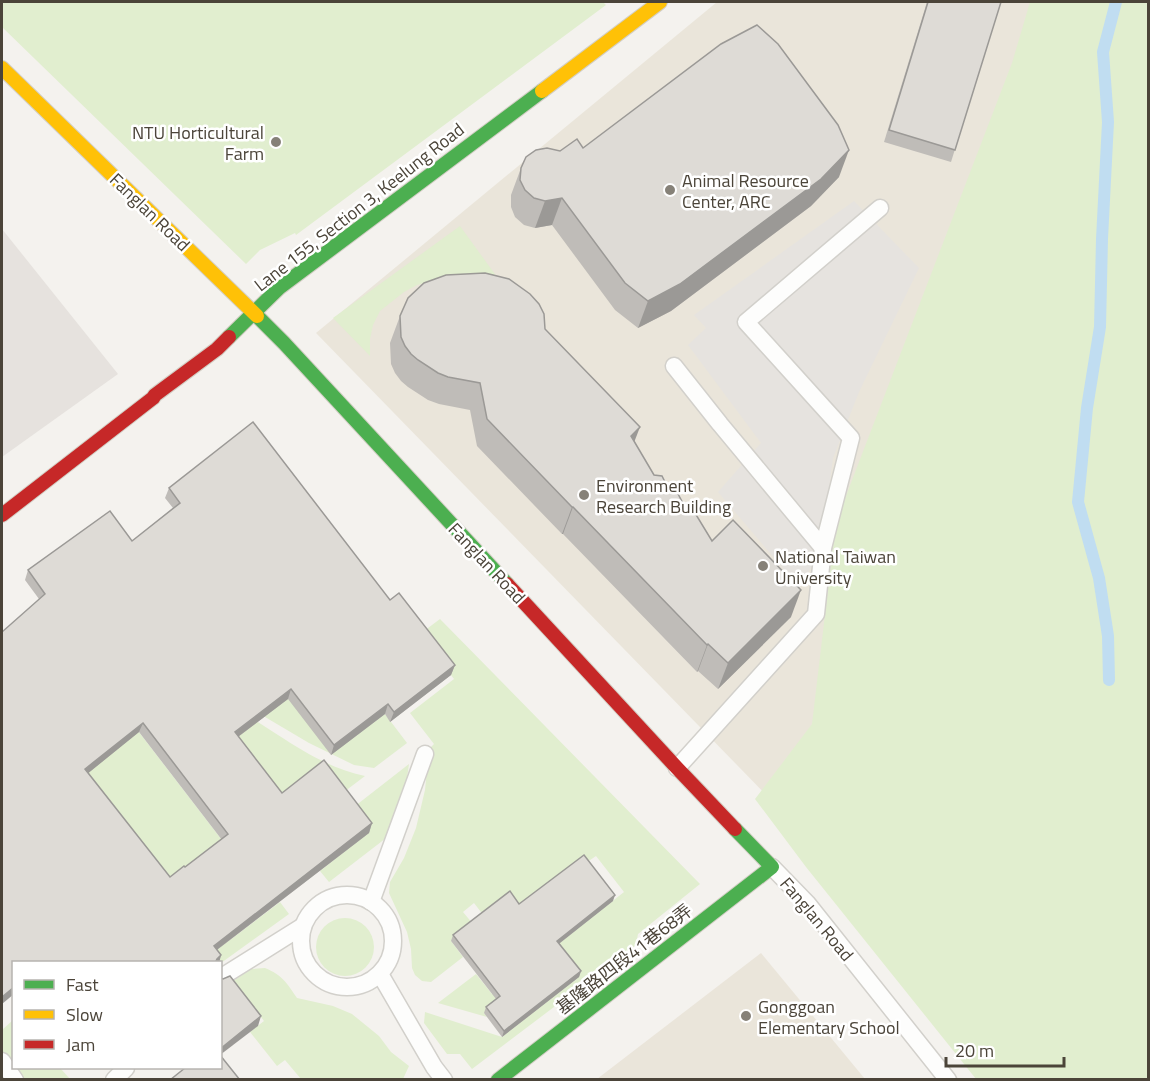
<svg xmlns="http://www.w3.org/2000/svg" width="1150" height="1081" font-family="'Titillium Web','Noto Sans TC',sans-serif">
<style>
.industrial{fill:#e6e2de}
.education{fill:#eae5da}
.green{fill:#e1eecf}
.parking{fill:#e6e3df}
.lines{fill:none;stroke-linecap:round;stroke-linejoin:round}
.stream{stroke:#c0ddf1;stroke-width:12}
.lane-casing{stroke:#d2d0cb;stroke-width:19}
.fast-casing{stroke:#d3cfc5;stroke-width:16}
.slow-casing{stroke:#d3cfc5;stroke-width:16}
.jam-casing{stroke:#d3cfc5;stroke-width:16}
.lane{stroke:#fdfdfc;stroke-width:16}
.fast{stroke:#4caf50;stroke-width:14}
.slow{stroke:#ffc107;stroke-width:14}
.jam{stroke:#c62828;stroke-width:14}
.wall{fill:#bfbcb8;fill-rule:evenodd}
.shaded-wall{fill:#9b9996}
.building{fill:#dedbd6;stroke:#9b9996;stroke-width:1.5;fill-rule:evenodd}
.poi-dot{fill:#868178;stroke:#fff;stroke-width:2}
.labels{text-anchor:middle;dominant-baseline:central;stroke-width:5;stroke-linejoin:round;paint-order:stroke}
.poi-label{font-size:18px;fill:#4b4439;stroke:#fff;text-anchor:start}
.street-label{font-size:18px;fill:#4b4439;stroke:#fff}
</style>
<rect width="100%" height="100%" fill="#f4f2ee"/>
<polygon class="industrial" points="2,229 118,374 2,457"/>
<g class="education">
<polygon points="717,2 1033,2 813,843 316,333"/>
<polygon points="761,953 865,1079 597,1079"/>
</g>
<g class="green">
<polygon points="2,2 603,2 606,5 296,235 295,233 260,250 246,264 2,27"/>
<polygon points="1030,2 1148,2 1148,1079 976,1079 806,867 755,799 812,724 836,522 1012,63"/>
<polygon points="460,226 505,288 431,281 417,285 404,292 380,311 373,325 370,339 370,356 333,318"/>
<polygon points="440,619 700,884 638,934 636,945 472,1069 460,1054 447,1054 424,1023 425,1012 502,1037 578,977 484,1013 487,1017 438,1003 476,974 492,994 542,957 624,892 596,856 517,910 484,916 474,903 463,912 473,924 451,941 463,957 431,982 422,981 415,975 412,968 411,949 407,932 389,893 390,882 404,858 416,828 425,790 429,749 434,744 410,713 454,679 420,634"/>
<path d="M167,660C204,685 240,711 278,735C304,752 334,770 365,776L340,795L278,802Z"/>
<polygon points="2,669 115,701 225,844 230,940 280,902 289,914 221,963 216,962"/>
<polygon points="301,689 351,739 385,714 407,743 374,768 354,765 309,743 260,714"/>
<polygon points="409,764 405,792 390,835 329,882 320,871 368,833 350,810"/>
<circle cx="345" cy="947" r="29"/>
<path d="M265,968C282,975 287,983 297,998L333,1006L352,1014L379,1036L391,1052L409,1066L403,1079H301L285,1060L277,1066L250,1032L264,1021L233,981L251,969Z"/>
<polygon points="13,1020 13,1066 2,1051 2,1030"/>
<polygon points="14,1068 60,1068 70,1079 24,1079"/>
</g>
<polygon class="parking" points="854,201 919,268 859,392 833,458 820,556 798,586 718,492 761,443 688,345 706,328 694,315"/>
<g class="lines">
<polyline class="stream" points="1109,680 1108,636 1099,578 1078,502 1087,408 1100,327 1102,239 1108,122 1103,52 1116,2"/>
<defs>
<g id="lane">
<polyline points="674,366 720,424 823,548"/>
<polyline points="677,768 816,614 823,548 851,438 746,322 880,208"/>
<polyline points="772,867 807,903 948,1080"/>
<circle cx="347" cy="941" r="46"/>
<polyline points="371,902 425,754"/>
<polyline points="380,974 434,1067 444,1080"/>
<polyline points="220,978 303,926"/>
<polyline points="2,1061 15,1080"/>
<polyline points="114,1080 126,1068"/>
</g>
<g id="fast">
<polyline points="257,316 284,343 507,584"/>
<polyline points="229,337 279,288 542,91"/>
<polyline points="498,1080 772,867 735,829"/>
</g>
<g id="slow">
<polyline points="2,68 257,316"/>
<polyline points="542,91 660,2"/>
</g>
<g id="jam">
<polyline points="2,515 153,398 155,395 217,349 229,337"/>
<polyline points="507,584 677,768 735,829"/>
</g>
</defs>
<use href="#lane" class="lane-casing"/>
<use href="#fast" class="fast-casing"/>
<use href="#slow" class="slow-casing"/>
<use href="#jam" class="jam-casing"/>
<use href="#lane" class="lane"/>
<use href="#fast" class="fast"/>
<use href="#slow" class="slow"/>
<use href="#jam" class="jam"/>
</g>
<g class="wall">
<polygon points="927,2 1001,2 951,162 884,142"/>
<polygon points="583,148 839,177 811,206 671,311 638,328 615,310 552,225 535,228 524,225 515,217 511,207 511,195 521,168 560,151"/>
<polygon points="400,316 545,329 634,443 654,475 685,507 712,541 791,617 718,689 698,671 697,672 563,534 562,534 477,446 470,410 439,404 428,400 408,387 401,381 395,373 391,364 390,343"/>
<path d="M169,488L390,600L455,665L451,675L390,722L385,714L331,755L288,699L238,737L282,793L372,823L369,833L217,950L221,955L219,963H14L39,599L25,580L28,570L132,541L173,508L165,498ZM139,732L222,840L185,867L170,877L88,773Z"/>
<polygon points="613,901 559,943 581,971 579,977 502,1037 484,1013 486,1007 496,999 451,941 453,935 519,904"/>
</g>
<g class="shaded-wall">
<polygon points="849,150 839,177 811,206 671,311 638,328 648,301"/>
<polygon points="562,198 552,225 535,228 545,201"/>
<polygon points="640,427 630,453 631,436"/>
<polygon points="572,507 573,507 563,534 562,534"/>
<polygon points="801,590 791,617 718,689 728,663"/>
<polygon points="708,644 698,671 697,672 707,645"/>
<polygon points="455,665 451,675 390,722 394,712"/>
<polygon points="291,689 288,699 231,742 235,732"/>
<polygon points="388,704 385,714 331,755 334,745"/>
<polygon points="143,723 139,732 81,779 85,769"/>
<polygon points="372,823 369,833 210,955 214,946"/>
<polygon points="615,895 613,901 555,947 557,941"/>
<polygon points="221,955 219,963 215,963 217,959"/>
<polygon points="581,971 579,977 502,1037 504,1031"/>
<polygon points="14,987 14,994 2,1004 2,997"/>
<polygon points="261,1016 258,1026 220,1055 220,1049"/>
</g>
<g class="building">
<polygon points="928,2 1001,2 955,150 889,130"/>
<polygon points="757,25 778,44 838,125 849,150 821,179 680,284 648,301 625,283 562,198 545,201 534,198 525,190 520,180 521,168 526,157 536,150 547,148 560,151 577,139 583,148 721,44"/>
<polygon points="485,273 509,279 530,294 539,304 544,314 545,329 640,427 631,436 654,475 662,476 670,492 677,492 685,507 692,508 712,541 733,520 801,590 728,663 708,644 707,645 573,507 572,507 487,419 480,383 448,377 438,373 418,360 411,354 405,346 401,337 400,316 408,298 424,283 446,275"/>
<path d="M253,422L390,600L399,593L455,665L394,712L388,704L334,745L291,689L235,732L282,793L324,760L372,823L214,946L221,955L217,959L215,963H14V987L2,997V632L45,594L28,570L110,511L132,541L180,503L169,488ZM143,723L228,834L185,867L184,866L170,877L85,769Z"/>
<polygon points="584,855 615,895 557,941 581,971 504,1031 486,1007 500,996 453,935 510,891 519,904"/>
<polygon points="230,976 261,1016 220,1049 220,978 223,979"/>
<polygon points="220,1055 240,1080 170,1080 185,1068 220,1068"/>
</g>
<g class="poi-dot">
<circle cx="276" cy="142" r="6"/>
<circle cx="670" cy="190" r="6"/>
<circle cx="584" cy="495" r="6"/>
<circle cx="763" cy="566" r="6"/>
<circle cx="746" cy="1016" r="6"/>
</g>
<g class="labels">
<g class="poi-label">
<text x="264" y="132" text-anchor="end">NTU Horticultural<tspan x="264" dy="21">Farm</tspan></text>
<text x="682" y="180">Animal Resource<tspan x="682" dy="21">Center, ARC</tspan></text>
<text x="596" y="485">Environment<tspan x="596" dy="21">Research Building</tspan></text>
<text x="775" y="556">National Taiwan<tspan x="775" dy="21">University</tspan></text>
<text x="758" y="1006">Gonggoan<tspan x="758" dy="21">Elementary School</tspan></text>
</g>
<g class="street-label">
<text transform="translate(359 207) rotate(-38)">Lane 155, Section 3, Keelung Road</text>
<text transform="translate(150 212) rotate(44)">Fanglan Road</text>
<text transform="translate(487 563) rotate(47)">Fanglan Road</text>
<text transform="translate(817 919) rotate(50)">Fanglan Road</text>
<text transform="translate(624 959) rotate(-38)">基隆路四段41巷68弄</text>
</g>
</g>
<rect width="1150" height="1081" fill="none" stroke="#4b4439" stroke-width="6"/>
<rect x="12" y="961" width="210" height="108" fill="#ffffff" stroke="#b7b4b0" stroke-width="1.5"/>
<rect x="24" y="980" width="30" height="9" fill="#4caf50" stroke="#b7b4b0" stroke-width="1.5"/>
<text x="66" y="991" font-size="18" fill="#4b4439">Fast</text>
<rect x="24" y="1010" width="30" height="9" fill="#ffc107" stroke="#b7b4b0" stroke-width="1.5"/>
<text x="66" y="1021" font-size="18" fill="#4b4439">Slow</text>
<rect x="24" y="1040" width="30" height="9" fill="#c62828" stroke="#b7b4b0" stroke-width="1.5"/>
<text x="66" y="1051" font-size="18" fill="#4b4439">Jam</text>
<path d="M946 1057v9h118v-9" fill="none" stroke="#4b4439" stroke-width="3"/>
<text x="955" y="1057" font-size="18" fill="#4b4439" stroke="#ffffff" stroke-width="4.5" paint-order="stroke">20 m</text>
</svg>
